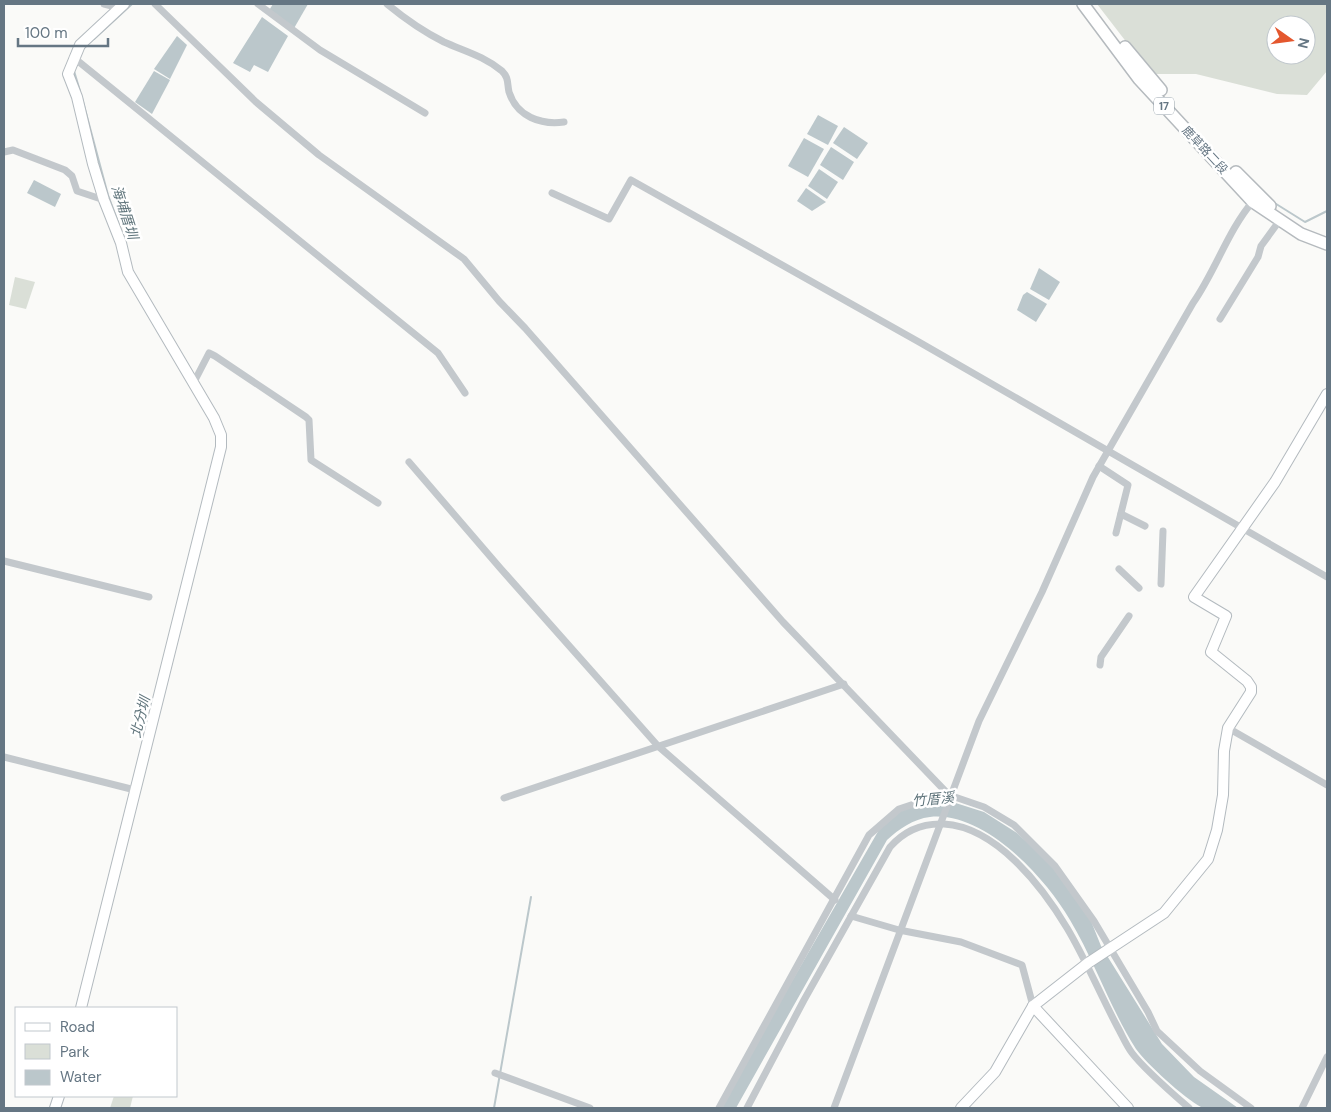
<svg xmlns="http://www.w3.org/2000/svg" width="1331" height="1112" font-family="'DM Sans','Noto Sans TC',sans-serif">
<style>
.green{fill:#dadfd7;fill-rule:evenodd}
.water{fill:#bbc7cb}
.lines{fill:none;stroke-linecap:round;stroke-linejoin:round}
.stream{stroke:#bbc7cb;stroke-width:2}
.secondary-casing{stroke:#b3babf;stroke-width:12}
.primary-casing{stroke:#b5babe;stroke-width:14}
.street{stroke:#c3c8cc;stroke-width:7}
.secondary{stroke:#fff;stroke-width:10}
.primary{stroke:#fff;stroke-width:11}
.labels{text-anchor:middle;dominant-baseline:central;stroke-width:5;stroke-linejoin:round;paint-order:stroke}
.shield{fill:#fff;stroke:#939fa8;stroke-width:1}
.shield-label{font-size:11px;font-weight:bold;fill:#657683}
.street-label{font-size:12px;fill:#657683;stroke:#fff}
.water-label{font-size:14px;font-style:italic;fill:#60757c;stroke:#fff}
</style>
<rect width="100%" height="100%" fill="#fafaf8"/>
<g class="green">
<path d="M1097,4H1327V71L1307,95L1277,94L1196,74H1151ZM1276,25H1306V55H1276Z"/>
<polygon points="15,277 35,282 26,309 9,305"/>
<polygon points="114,1096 133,1096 130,1108 110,1108"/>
</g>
<g class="water">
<polygon points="273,4 308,4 293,30 268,12"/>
<polygon points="262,17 288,36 279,52 257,41 279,52 268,72 254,65 250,72 233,63"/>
<polygon points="177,36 187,45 170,79 154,69"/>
<polygon points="154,71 170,80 152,114 135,102"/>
<polygon points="818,115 838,126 828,145 807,134"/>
<polygon points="844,127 868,143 857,159 833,143"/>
<polygon points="804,138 824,149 808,177 788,166"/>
<polygon points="831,147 854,162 843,180 820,165"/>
<polygon points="819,169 838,182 827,199 808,186"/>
<polygon points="34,180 61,194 55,207 27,193"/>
<polygon points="806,188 826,202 812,211 797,201"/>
<polygon points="1039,268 1060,282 1049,300 1030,289"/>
<polygon points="1027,292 1047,304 1036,322 1017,310 1023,295"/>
<path d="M943,799L984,812L1017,833L1050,863L1089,916L1101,946L1162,1044L1194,1077L1238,1108C1228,1108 1209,1112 1201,1107C1184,1098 1147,1064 1136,1049C1110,1008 1095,962 1070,920C1045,877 984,811 930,817C913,819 899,829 887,840L736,1108H719L880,828L901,810Z"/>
</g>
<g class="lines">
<g class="stream">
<polyline points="94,39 132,4"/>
<polyline points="74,71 80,91"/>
<polyline points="82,98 108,195 124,239"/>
<polyline points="1273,202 1305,222 1327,211"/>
<polyline points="494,1108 531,897"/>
</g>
<defs>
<g id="secondary">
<polyline points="1033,1006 1128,1108"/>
<polyline points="81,1008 221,447 221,435 214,418 128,272 121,243 104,200 93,164 77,97 68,74 80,45 124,4"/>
<polyline points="55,1108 59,1096"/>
<polyline points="961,1108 995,1072 1033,1006 1088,963 1164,913 1208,859 1217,830 1223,795 1224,751 1228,728 1251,692 1251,687 1247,681 1211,652 1226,616 1194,597 1275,482 1327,394"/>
</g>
<g id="primary">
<polyline points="1083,4 1139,79 1253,202 1301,234 1327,244"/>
<polyline points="1125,47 1161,90"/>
<polyline points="1236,172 1270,206"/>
</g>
</defs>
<use href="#secondary" class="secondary-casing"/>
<use href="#primary" class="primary-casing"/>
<g class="street">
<polyline points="104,4 120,8"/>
<polyline points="155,4 256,102 319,155 464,259 499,301 525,328 783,622 949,795"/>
<polyline points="258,4 320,50 425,113"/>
<path d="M387,4C404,18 424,32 444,42C464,51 484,56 502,71C509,78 507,83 509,92C517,117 541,125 564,122"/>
<polyline points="73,57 438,353 465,393"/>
<polyline points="4,152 13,150 65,170 72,176 77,191 104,200"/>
<polyline points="552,193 609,219 631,180 919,342 1327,577"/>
<polyline points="1220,319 1258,257 1261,246 1280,220"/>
<polyline points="193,384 209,353 215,356 306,417 309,420 311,460 378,503"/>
<polyline points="409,462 501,569 658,746 835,900"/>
<polyline points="1099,466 1128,485 1116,533"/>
<polyline points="1121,514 1145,526"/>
<polyline points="4,561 149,597"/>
<polyline points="1119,569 1139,588"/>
<polyline points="1161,584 1163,531"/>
<polyline points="1100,665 1101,657 1129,616"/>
<polyline points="1228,728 1327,785"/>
<polyline points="4,757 135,790"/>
<polyline points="504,798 844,684"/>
<polyline points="851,916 899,930 961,942 1022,965 1033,1006"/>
<polyline points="495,1073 590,1108"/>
<polyline points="719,1108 869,835 899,809 941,795 949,795 984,807 1014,825 1055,866 1094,921 1148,1012 1157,1031 1200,1071 1251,1108"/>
<path d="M747,1108L804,1000L890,847C904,831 923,823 944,824C996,827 1042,886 1067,928C1085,958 1100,994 1117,1026C1122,1035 1126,1045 1132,1053C1144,1069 1173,1094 1189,1108"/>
<path d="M834,1108L979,721L1042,592L1093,477L1193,303C1216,270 1228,230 1254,200"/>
<polyline points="1302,1108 1327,1057"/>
</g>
<use href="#secondary" class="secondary"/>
<use href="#primary" class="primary"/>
</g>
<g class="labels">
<rect class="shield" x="1154" y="97.5" width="20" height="17" rx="4"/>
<g class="shield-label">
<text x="1164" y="106">17</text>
</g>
<g class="street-label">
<text transform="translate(1205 150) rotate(47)">鹿草路二段</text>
</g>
<g class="water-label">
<text transform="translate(125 212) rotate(72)">海埔厝圳</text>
<text transform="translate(140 717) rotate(-76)">北分圳</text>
<text transform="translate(933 799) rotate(-5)">竹厝溪</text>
</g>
</g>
<rect width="1331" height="1112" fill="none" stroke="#657683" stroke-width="10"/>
<rect x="15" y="1007" width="162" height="90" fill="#ffffff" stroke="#c1c8cd"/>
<rect x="25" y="1023" width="25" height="8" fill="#ffffff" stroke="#c1c8cd"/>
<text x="60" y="1032" font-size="15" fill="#657683">Road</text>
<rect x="25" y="1044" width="25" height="15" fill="#dadfd7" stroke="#c1c8cd"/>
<text x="60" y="1057" font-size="15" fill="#657683">Park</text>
<rect x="25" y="1070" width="25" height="15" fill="#bbc7cb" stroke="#c1c8cd"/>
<text x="60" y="1082" font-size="15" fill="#657683">Water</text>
<g transform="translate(1291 40) rotate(104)"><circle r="24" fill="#ffffff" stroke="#c1c8cd"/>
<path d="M0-4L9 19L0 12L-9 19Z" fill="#e4572e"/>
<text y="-8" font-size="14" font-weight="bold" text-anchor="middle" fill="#657683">N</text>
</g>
<path d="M18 38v8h90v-8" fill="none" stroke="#657683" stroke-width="2.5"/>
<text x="25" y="38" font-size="15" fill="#657683" stroke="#ffffff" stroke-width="4" paint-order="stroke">100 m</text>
</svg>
